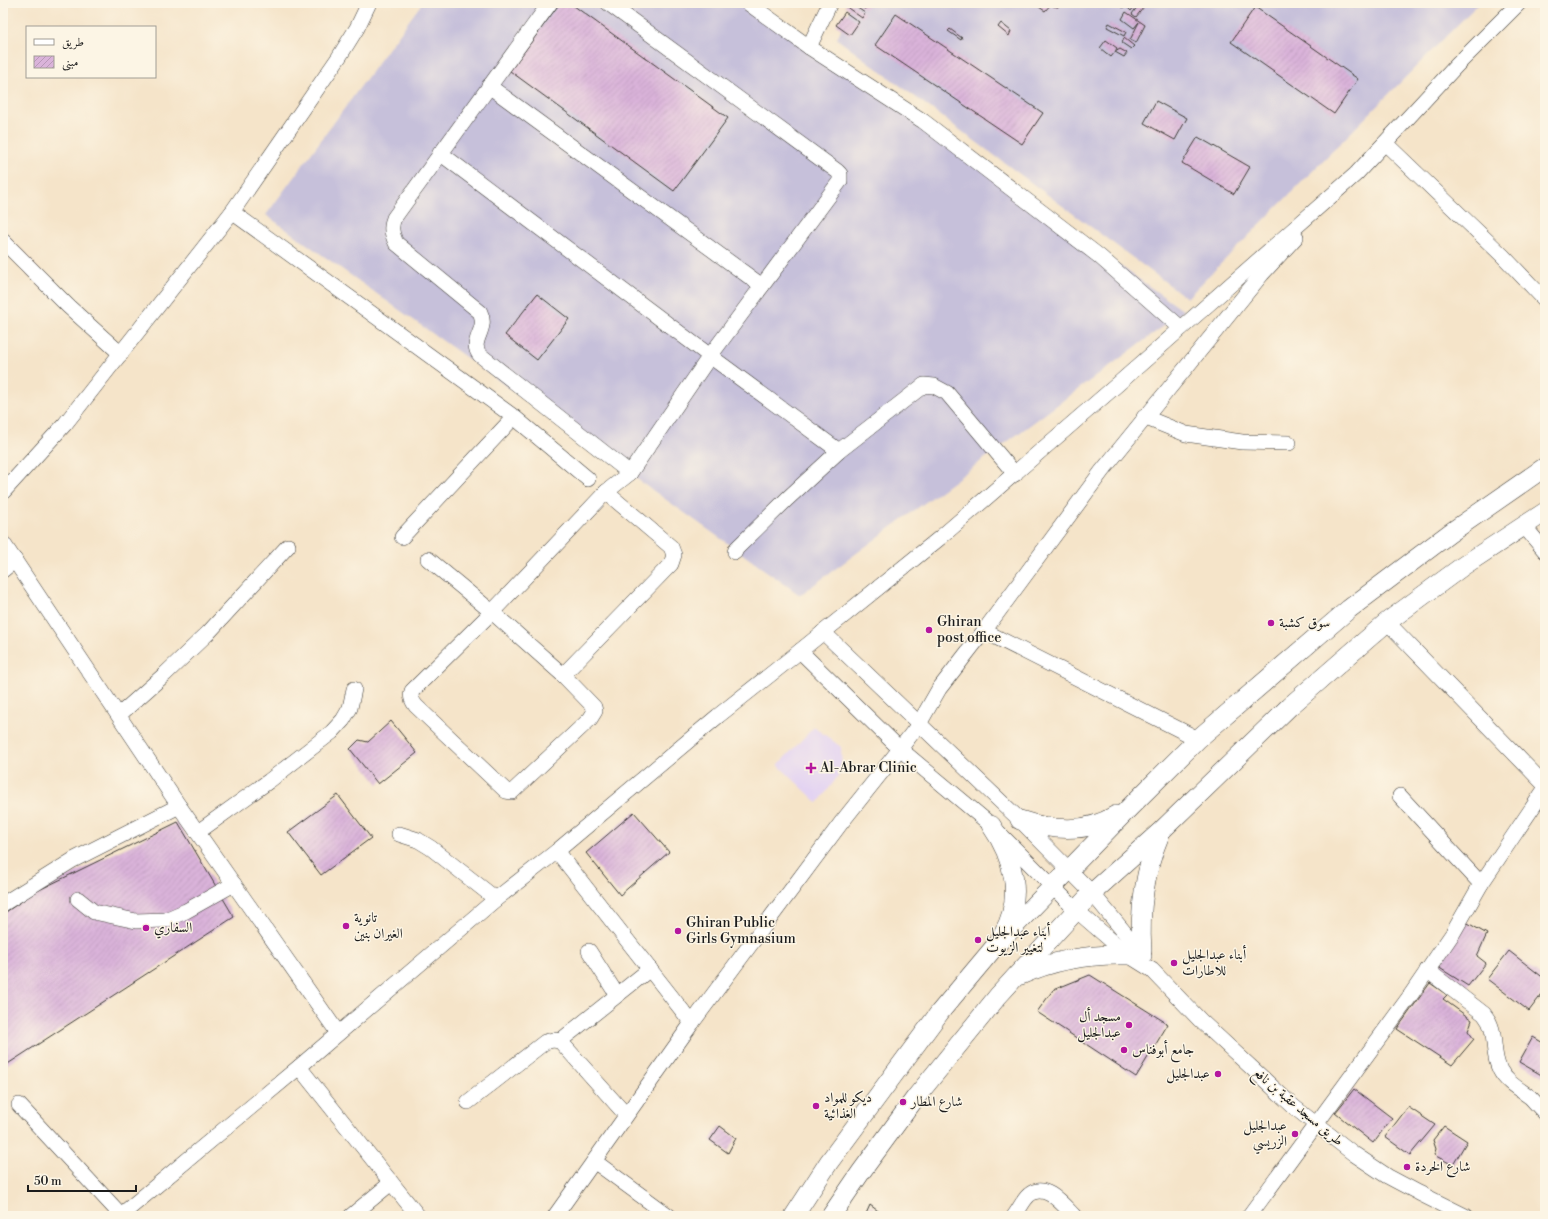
<svg xmlns="http://www.w3.org/2000/svg" width="1548" height="1219" font-family="'Libre Bodoni',Amiri,serif">
<style>
.built{fill:#e3d3f2}
.industrial{fill:#c6c0da}
.building{fill:url(#building-hatch)}
.lines{fill:none;stroke-linecap:round;stroke-linejoin:round}
.minor-casing{stroke:#3d3a36;stroke-width:16}
.major-casing{stroke:#3d3a36;stroke-width:20}
.minor{stroke:#fff;stroke-width:15}
.major{stroke:#fff;stroke-width:19}
.poi-dot{fill:#b5179e;stroke:#fcf5e5;stroke-width:1.5}
.labels{text-anchor:middle;dominant-baseline:central;stroke-width:3;stroke-linejoin:round;paint-order:stroke}
.poi-label{font-size:14px;fill:#1c1c1c;stroke:#fcf5e5;text-anchor:start}
.street-label{font-size:14px;fill:#1c1c1c;stroke:#fcf5e5}
</style>
<defs>
<pattern id="building-hatch" width="6" height="6" patternUnits="userSpaceOnUse"><rect width="6" height="6" fill="#dab3da"/><path d="M-1 1l2-2M0 6l6-6M5 7l2-2" fill="none" stroke="#ba99ba"/></pattern>
</defs>
<rect width="100%" height="100%" fill="#fcf5e5"/>
<filter id="ink" filterUnits="userSpaceOnUse"><feTurbulence type="fractalNoise" baseFrequency=".025" numOctaves="2"/><feDisplacementMap in="SourceGraphic" scale="8" xChannelSelector="R" yChannelSelector="G"/><feConvolveMatrix kernelMatrix="1 2 1 2 8 2 1 2 1" color-interpolation-filters="sRGB"/></filter>
<filter id="wash" filterUnits="userSpaceOnUse"><feTurbulence type="fractalNoise" baseFrequency=".012" numOctaves="4" result="noise"/><feDisplacementMap in="SourceGraphic" scale="16" xChannelSelector="R" yChannelSelector="G"/><feGaussianBlur stdDeviation="0.9" result="paint"/><feColorMatrix in="noise" values="0 0 0 0 0 0 0 0 0 0 0 0 0 0 0 0 0 1.4 0 .05"/><feComposite in="paint" operator="in"/></filter>
<g filter="url(#wash)">
<rect width="100%" height="100%" fill="#f5e4c9"/>
<polygon class="built" points="814,727 841,747 842,771 818,803 778,765"/>
<g class="industrial">
<polygon points="422,3 747,3 1184,311 800,595 266,215"/>
<polygon points="852,3 1479,3 1187,298 837,39"/>
</g>
<g id="blocks">
<g class="building">
<polygon points="560,3 570,3 728,118 674,191 510,71"/>
<polygon points="847,3 850,3 865,13 862,18 845,6"/>
<polygon points="855,3 869,3 865,9"/>
<polygon points="966,3 975,3 972,7"/>
<polygon points="1043,3 1052,3 1045,11 1039,7"/>
<polygon points="1055,3 1061,3 1058,7 1053,6"/>
<polygon points="1120,3 1126,3 1123,8 1119,5"/>
<polygon points="1130,3 1137,3 1131,11 1127,7"/>
<polygon points="1140,3 1147,3 1136,17 1132,14"/>
<polygon points="1255,7 1358,79 1334,114 1231,42"/>
<polygon points="845,12 859,22 850,35 836,25"/>
<polygon points="1126,12 1145,25 1136,43 1130,40 1139,22 1134,28 1122,19"/>
<polygon points="896,14 1043,113 1022,144 875,45"/>
<polygon points="1001,23 1011,31 1009,36 998,27"/>
<polygon points="1109,23 1126,32 1124,36 1107,27"/>
<polygon points="950,29 962,38 961,40 948,31"/>
<polygon points="1124,38 1134,46 1131,49 1122,43"/>
<polygon points="1106,40 1117,48 1115,52 1120,49 1127,53 1124,57 1115,52 1111,57 1100,48"/>
<polygon points="1156,101 1187,118 1175,140 1144,123"/>
<polygon points="1198,137 1250,167 1234,194 1182,163"/>
<polygon points="537,294 569,319 537,360 505,335"/>
<polygon points="391,721 417,753 378,784 350,749 359,740 368,742"/>
<polygon points="338,795 371,838 321,875 288,832"/>
<polygon points="634,812 669,852 620,895 586,853"/>
<polygon points="178,822 234,917 3,1067 3,914 35,892"/>
<polygon points="1466,922 1487,934 1477,956 1486,963 1468,986 1438,967"/>
<polygon points="1509,951 1545,979 1545,990 1529,1011 1487,979"/>
<polygon points="1090,975 1168,1024 1136,1077 1037,1012 1053,990"/>
<polygon points="1430,983 1447,995 1443,999 1472,1020 1468,1031 1474,1039 1452,1065 1397,1029"/>
<polygon points="1533,1037 1545,1044 1545,1077 1519,1062"/>
<polygon points="1354,1089 1392,1118 1373,1143 1335,1113"/>
<polygon points="1408,1107 1435,1125 1410,1155 1385,1137"/>
<polygon points="720,1126 736,1138 728,1153 710,1140"/>
<polygon points="1444,1126 1467,1141 1453,1165 1434,1155 1436,1149 1433,1140"/>
<polygon points="870,1205 885,1216 865,1216"/>
</g>
</g>
</g>
<g filter="url(#ink)">
<use href="#blocks" fill-opacity="0" stroke="#3d3a36" stroke-width="1"/>
<g class="lines">
<defs>
<g id="minor">
<path d="M550,3L394,218C390,227 392,234 396,243L480,312C489,330 468,341 480,355L630,473"/>
<polyline points="748,3 809,47 923,121 1099,256 1181,328"/>
<polyline points="809,47 830,3"/>
<polyline points="489,86 762,286"/>
<polyline points="1385,143 1503,256 1545,300"/>
<polyline points="440,153 710,356 839,451"/>
<polyline points="232,212 514,417"/>
<polyline points="3,241 68,306 121,354"/>
<polyline points="1144,417 1186,434 1242,442 1289,443"/>
<polyline points="3,492 65,424 232,212 339,57 357,28 369,3"/>
<polyline points="1524,526 1545,551"/>
<polyline points="402,537 514,417 588,479"/>
<polyline points="3,543 179,806 338,1033"/>
<polyline points="735,552 736,549 787,499 839,451 924,385 934,386 947,393 1015,474"/>
<path d="M428,559L492,612L563,675L594,707L595,711L590,719L512,792L506,791L416,706C412,701 410,697 412,691L492,612L606,492L630,473L710,356L840,181V174L837,171L608,3"/>
<polyline points="3,570 15,560"/>
<polyline points="1387,622 1545,785"/>
<polyline points="984,631 1198,739"/>
<polyline points="823,632 1020,820 1092,893 1144,956"/>
<polyline points="800,651 900,749 991,825 1076,910 1128,955 1152,970 1200,1020 1294,1107 1354,1154 1387,1176 1419,1193 1465,1216"/>
<polyline points="563,675 671,564 674,555 671,547 606,492"/>
<polyline points="119,715 164,675 209,632 288,546"/>
<polyline points="1400,796 1481,884"/>
<polyline points="198,832 269,781 332,732 343,720 350,708 354,689"/>
<polyline points="399,834 418,840 431,848 496,899"/>
<polyline points="557,851 692,1023"/>
<polyline points="78,899 94,912 136,921 165,920 186,911 234,884"/>
<polyline points="3,904 73,860 179,806"/>
<polyline points="589,951 617,995"/>
<path d="M1427,970L1484,1014C1499,1032 1490,1051 1500,1070C1506,1082 1519,1089 1530,1097C1535,1102 1540,1108 1545,1113"/>
<polyline points="560,1041 650,969"/>
<polyline points="299,1067 418,1216"/>
<polyline points="468,1102 545,1042 553,1040 560,1041 626,1115"/>
<polyline points="19,1105 121,1215"/>
<polyline points="594,1161 669,1216"/>
<polyline points="120,1216 299,1067 496,899 557,851 718,716 800,651 941,537 1118,384 1356,174 1457,65 1519,3"/>
<polyline points="351,1216 391,1183"/>
<polyline points="555,1216 692,1023 841,823 900,749 919,724 939,689 984,631 1102,471 1262,274 1296,237"/>
<path d="M1014,1216C1019,1210 1023,1200 1029,1195C1045,1181 1064,1206 1074,1216"/>
<polyline points="1249,1216 1410,996 1453,933 1481,884 1545,789"/>
</g>
<g id="major">
<path d="M1020,820C1053,831 1086,834 1116,815"/>
<path d="M991,825C1014,858 1024,897 1003,934"/>
<path d="M1142,951C1139,910 1144,872 1160,834"/>
<path d="M1021,975C1055,959 1091,954 1128,955"/>
<polyline points="794,1216 829,1162 940,1012 997,944 1130,807 1198,739 1349,609 1450,533 1545,467"/>
<polyline points="831,1216 861,1172 916,1097 998,996 1092,893 1161,831 1289,707 1387,622 1463,566 1545,512"/>
</g>
</defs>
<use href="#minor" class="minor-casing"/>
<use href="#major" class="major-casing"/>
<use href="#minor" class="minor"/>
<use href="#major" class="major"/>
</g>
</g>
<g class="poi-dot">
<circle cx="1271" cy="623" r="4"/>
<circle cx="929" cy="630" r="4"/>
<path d="M809 762h4v4h4v4h-4v4h-4v-4h-4v-4h4z"/>
<circle cx="346" cy="926" r="4"/>
<circle cx="146" cy="928" r="4"/>
<circle cx="678" cy="931" r="4"/>
<circle cx="978" cy="940" r="4"/>
<circle cx="1174" cy="963" r="4"/>
<circle cx="1129" cy="1025" r="4"/>
<circle cx="1124" cy="1050" r="4"/>
<circle cx="1218" cy="1074" r="4"/>
<circle cx="903" cy="1102" r="4"/>
<circle cx="816" cy="1106" r="4"/>
<circle cx="1295" cy="1134" r="4"/>
<circle cx="1407" cy="1167" r="4"/>
</g>
<g class="labels">
<g class="poi-label">
<text x="937" y="622">Ghiran<tspan x="937" dy="16">post office</tspan></text>
<text x="1279" y="623">سوق كشبة</text>
<text x="820" y="768">Al-Abrar Clinic</text>
<text x="354" y="918">تانوية<tspan x="354" dy="16">الغيران بنين</tspan></text>
<text x="686" y="923">Ghiran Public<tspan x="686" dy="16">Girls Gymnasium</tspan></text>
<text x="154" y="928">السفاري</text>
<text x="986" y="932">أبناء عبدالجليل<tspan x="986" dy="16">لتغيير الزيوت</tspan></text>
<text x="1182" y="955">أبناء عبدالجليل<tspan x="1182" dy="16">للاطارات</tspan></text>
<text x="1121" y="1017" text-anchor="end">مسجد أل<tspan x="1121" dy="16">عبدالجليل</tspan></text>
<text x="1132" y="1050">جامع أبوفناس</text>
<text x="1210" y="1074" text-anchor="end">عبدالجليل</text>
<text x="824" y="1098">ديكو للمواد<tspan x="824" dy="16">الغذائية</tspan></text>
<text x="911" y="1102">شارع المطار</text>
<text x="1287" y="1126" text-anchor="end">عبدالجليل<tspan x="1287" dy="16">الزريسي</tspan></text>
<text x="1415" y="1167">شارع الخردة</text>
</g>
<g class="street-label">
<text transform="translate(1298 1107) rotate(40)">طريق مسجد عقبة بن نافع</text>
</g>
</g>
<rect width="1548" height="1219" fill="none" stroke="#fcf5e5" stroke-width="16"/>
<rect x="26" y="26" width="130" height="52" fill="#fcf5e5" stroke="#a29e95"/>
<rect x="34" y="39" width="20" height="6" fill="#ffffff" stroke="#a29e95"/>
<text x="62" y="46" font-size="12" fill="#1c1c1c">طريق</text>
<rect x="34" y="56" width="20" height="12" fill="url(#building-hatch)" stroke="#a29e95"/>
<text x="62" y="66" font-size="12" fill="#1c1c1c">مبنى</text>
<path d="M28 1185v6h108v-6" fill="none" stroke="#1c1c1c" stroke-width="2"/>
<text x="34" y="1185" font-size="12" fill="#1c1c1c" stroke="#fcf5e5" stroke-width="3" paint-order="stroke">50 m</text>
</svg>
